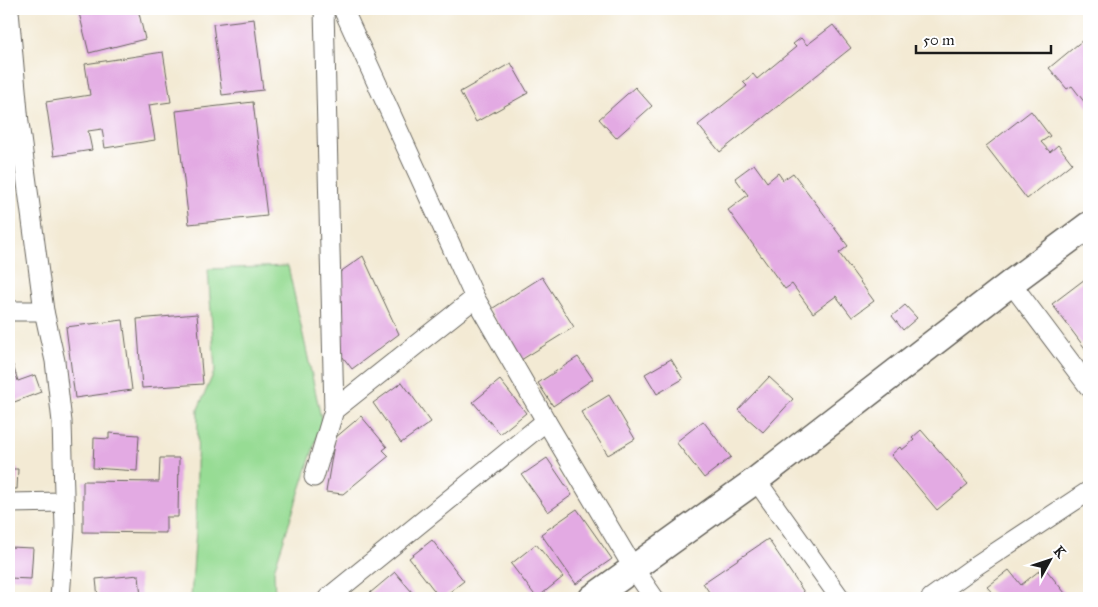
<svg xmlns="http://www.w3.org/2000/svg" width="1098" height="607" font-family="'IM FELL Great Primer',serif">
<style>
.green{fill:#97dc94;stroke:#5a7c58}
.building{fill:#e3aae3}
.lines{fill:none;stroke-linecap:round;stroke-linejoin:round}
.street-casing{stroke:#67645c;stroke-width:21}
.secondary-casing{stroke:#67645c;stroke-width:29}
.street{stroke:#fff;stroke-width:19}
.secondary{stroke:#fff;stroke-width:26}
</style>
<rect width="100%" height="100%" fill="#fff"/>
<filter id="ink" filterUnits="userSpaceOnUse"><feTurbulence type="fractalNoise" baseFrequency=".02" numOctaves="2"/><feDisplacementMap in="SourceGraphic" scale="10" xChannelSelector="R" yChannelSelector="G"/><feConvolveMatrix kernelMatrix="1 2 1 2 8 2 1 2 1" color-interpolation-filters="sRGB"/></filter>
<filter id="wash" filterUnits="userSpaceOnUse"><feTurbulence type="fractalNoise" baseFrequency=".0096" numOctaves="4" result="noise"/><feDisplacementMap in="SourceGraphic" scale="20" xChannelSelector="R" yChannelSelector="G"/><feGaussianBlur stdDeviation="1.12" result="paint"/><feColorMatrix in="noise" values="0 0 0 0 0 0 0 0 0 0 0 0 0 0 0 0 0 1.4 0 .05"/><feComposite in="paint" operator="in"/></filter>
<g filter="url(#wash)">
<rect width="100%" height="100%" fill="#f3ead4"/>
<polygon class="green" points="288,266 322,422 274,570 275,598 191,598 196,530 198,409 215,370 208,269"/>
<g id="blocks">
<g class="building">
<polygon points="78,9 138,9 145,39 89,53"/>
<polygon points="254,19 263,90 222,95 213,24"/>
<polygon points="833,25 851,48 720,152 698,125 747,86 743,82 753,74 757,79 796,47 793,44 801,38 807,45"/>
<polygon points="1089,35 1089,108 1072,86 1067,89 1049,68"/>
<polygon points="163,52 171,102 149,105 155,140 105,148 102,129 88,131 92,150 54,156 46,102 90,95 85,64"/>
<polygon points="511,63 528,93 476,122 460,92"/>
<polygon points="635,87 652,106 616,138 599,119"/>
<polygon points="253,102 267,216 189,224 176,111"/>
<polygon points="1031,111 1050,136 1041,142 1050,152 1058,145 1072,163 1027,199 986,146"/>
<polygon points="754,164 767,182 778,173 783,180 793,173 848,246 839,253 874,301 852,317 836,296 813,313 792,284 785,289 728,210 748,195 735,178"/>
<polygon points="363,256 399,334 352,369 336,348 333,277"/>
<polygon points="542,277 574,327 521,360 490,310"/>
<polygon points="1085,279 1089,284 1089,350 1087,351 1052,304"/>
<polygon points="905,305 917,318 903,330 892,316"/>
<polygon points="197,314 203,384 142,388 137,319"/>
<polygon points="123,320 132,390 75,398 66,327"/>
<polygon points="578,357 593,379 553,406 538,383"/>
<polygon points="671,359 683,379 657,394 645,374"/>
<polygon points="13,365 18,381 35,375 41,392 9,404 9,366"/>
<polygon points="769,377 793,399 763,432 738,410"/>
<polygon points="500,380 526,413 500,434 473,402"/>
<polygon points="402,382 431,422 401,443 373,403"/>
<polygon points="609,395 635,439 608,455 581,412"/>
<polygon points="361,416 387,447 383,450 389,456 343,494 326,492 335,438"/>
<polygon points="703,421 731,457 704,478 676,442"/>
<polygon points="921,430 968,484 937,510 891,455 900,447 902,450 914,440 912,438"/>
<polygon points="109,433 139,435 137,471 93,468 94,438 109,439"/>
<polygon points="160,458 179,458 178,517 166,517 166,533 83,532 83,481 159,482"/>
<polygon points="547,458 572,495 548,512 522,475"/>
<polygon points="9,469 18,469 17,489 9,489"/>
<polygon points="577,509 612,559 576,584 541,534"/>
<polygon points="768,539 808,598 713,598 703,583"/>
<polygon points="432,540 464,581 442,598 440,598 409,558"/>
<polygon points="536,544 563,577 537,598 511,564"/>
<polygon points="9,547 33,548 31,579 9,578"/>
<polygon points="1044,567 1069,598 997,598 987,587 1009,570 1021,585"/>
<polygon points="395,572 417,598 374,598 370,593"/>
<polygon points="139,575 141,598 98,598 96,579"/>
</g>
</g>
</g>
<g filter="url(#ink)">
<use href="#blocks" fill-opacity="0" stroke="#67645c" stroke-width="1"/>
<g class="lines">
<defs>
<g id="street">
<polyline points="324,9 334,410"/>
<polyline points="343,9 475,298 546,421 634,569 654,598"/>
<polyline points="9,11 19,123 44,311 55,361 62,422 65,529 60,598"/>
<polyline points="1011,283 1089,387"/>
<polyline points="9,311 44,311"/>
<polyline points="314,477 334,410 475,298"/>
<polyline points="756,480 840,598"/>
<polyline points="9,503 64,502"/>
<polyline points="328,598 546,421"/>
<polyline points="931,598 977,565 1089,491"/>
</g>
<polyline id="secondary" points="592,598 756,480 1011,283 1089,225"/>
</defs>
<use href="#street" class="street-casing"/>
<use href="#secondary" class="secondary-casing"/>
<use href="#street" class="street"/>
<use href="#secondary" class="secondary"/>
</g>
</g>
<rect width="1098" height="607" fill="none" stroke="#fff" stroke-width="30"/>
<g transform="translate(1050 560) rotate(50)" stroke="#ffffff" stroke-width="4" paint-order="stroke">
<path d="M0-4L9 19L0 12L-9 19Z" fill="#1c1c1c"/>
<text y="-8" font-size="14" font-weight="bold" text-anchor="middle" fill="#1c1c1c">K</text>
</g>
<path d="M916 45v8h135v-8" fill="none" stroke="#1c1c1c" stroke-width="2.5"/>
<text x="923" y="45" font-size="15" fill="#1c1c1c" stroke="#ffffff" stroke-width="4" paint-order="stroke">50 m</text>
</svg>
